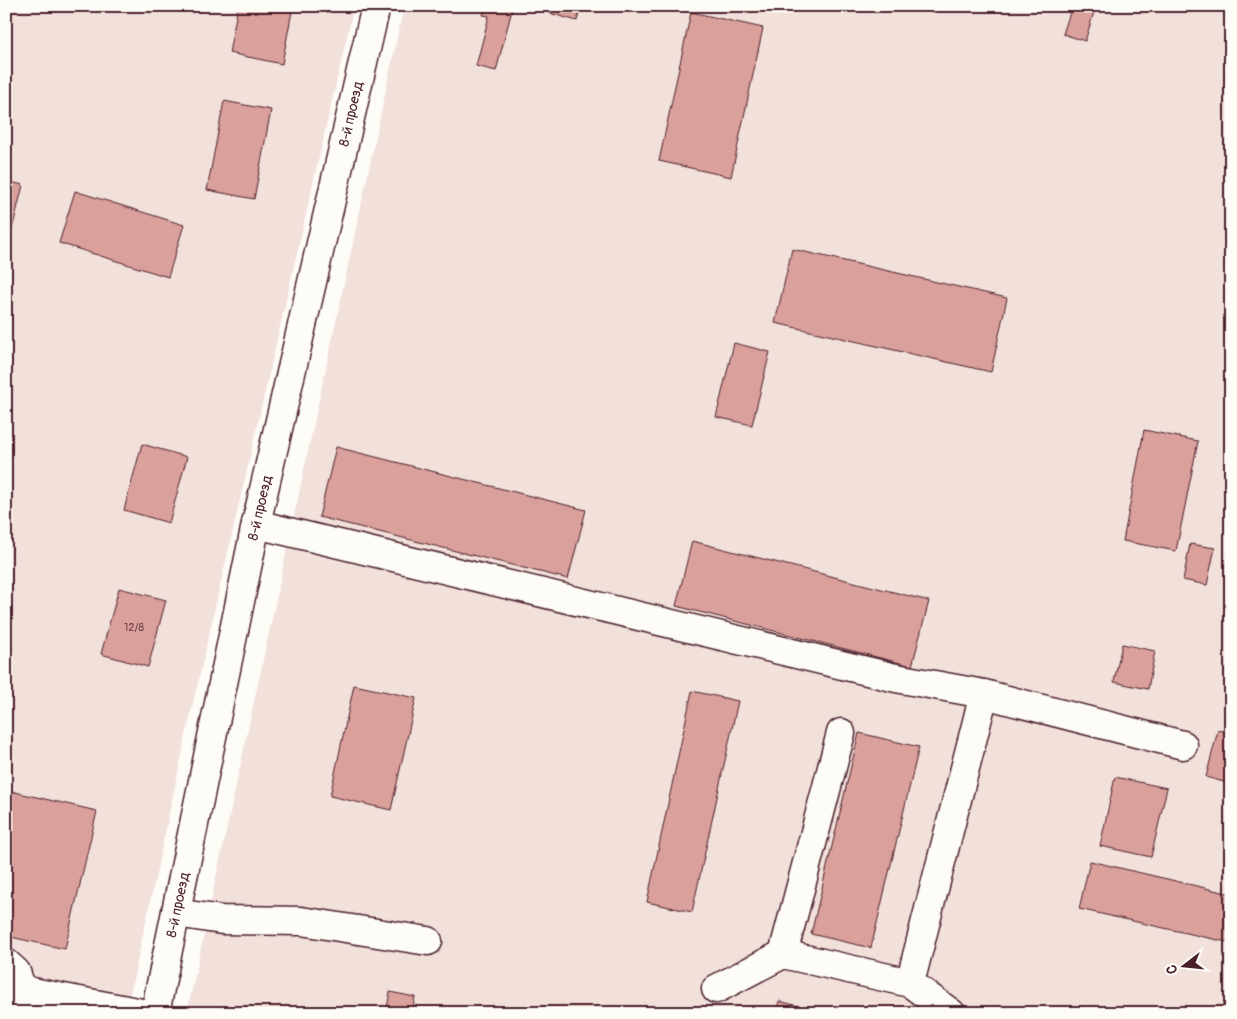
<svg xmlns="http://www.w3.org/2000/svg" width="1237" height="1019" font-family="Pangolin,sans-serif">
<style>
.built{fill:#f2e0db}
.building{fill:#daa09b;stroke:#4a1f2b}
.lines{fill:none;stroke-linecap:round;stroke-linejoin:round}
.minor-casing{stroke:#4a1f2b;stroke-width:31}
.minor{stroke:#fdfcf7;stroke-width:28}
.labels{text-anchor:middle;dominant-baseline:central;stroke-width:5;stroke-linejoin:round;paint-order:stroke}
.number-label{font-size:11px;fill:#6e3f47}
.street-label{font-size:14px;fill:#4a1f2b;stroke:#fdfcf7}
</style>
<rect width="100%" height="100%" fill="#fdfcf7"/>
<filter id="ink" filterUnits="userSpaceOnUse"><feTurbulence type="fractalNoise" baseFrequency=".02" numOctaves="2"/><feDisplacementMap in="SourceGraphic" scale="10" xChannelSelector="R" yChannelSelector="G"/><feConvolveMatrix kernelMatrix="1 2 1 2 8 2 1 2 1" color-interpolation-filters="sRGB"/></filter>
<g filter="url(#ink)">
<g class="built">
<polygon points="6,6 354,6 192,708 126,1013 6,1013"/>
<polygon points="404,6 1231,6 1231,1013 187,1013"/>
</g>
<g class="building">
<polygon points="238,6 293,6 282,64 229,53"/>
<polygon points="486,6 513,6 496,71 476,66 489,16 483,15"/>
<polygon points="551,6 581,6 577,21 549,13"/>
<polygon points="1072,6 1096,6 1085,41 1063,34"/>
<polygon points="691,12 763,28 731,177 659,161"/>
<polygon points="224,101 271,110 254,199 207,190"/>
<polygon points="6,181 23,185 6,254"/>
<polygon points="75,191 184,225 168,277 59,243"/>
<polygon points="792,249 1007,298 991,372 775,323"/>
<polygon points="734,343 770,352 752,425 716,417"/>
<polygon points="1144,430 1198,441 1176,551 1123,541"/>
<polygon points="142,444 187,457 169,523 124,510"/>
<polygon points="336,447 586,510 568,579 319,517"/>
<polygon points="692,541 929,601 912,666 676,606"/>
<polygon points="1190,544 1215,548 1207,585 1183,580"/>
<polygon points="119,588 166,600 148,667 101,654"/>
<polygon points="1122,644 1155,651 1148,689 1114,682"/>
<polygon points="354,685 416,698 391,810 330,796"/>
<polygon points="692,691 738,701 692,912 647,902"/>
<polygon points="1218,730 1231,733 1231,784 1206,777"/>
<polygon points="859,733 919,747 871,948 811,934"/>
<polygon points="1115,777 1167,788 1151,857 1100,846"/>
<polygon points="6,790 97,811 65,949 6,936"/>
<polygon points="1090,861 1231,894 1231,943 1079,909"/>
<polygon points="390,992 415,997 412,1013 386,1013"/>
<polygon points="779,1001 826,1013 776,1013"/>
</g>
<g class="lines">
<defs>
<g id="minor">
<polyline points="256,524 896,678 984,694 1183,745"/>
<polyline points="841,733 783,954 910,983 984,694"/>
<polyline points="176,913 222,920 301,921 428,941"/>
<polyline points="6,963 16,972 22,990"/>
<polyline points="910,983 951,1013"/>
<polyline points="716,989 783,954"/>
<polyline points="17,1013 22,990 142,1013"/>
<polyline points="155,1013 256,524 376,6"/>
</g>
</defs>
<use href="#minor" class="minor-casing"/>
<use href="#minor" class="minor"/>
</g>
</g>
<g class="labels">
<g class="number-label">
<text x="134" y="627">12/8</text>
</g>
<g class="street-label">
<text transform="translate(351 114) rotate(-77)">8-й проезд</text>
<text transform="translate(260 508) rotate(-77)">8-й проезд</text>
<text transform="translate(178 905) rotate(-78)">8-й проезд</text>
</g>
</g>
<rect width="1237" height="1019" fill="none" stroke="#fdfcf7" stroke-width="25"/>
<rect x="12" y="12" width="1212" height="994" fill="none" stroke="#4a1f2b" stroke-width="2" filter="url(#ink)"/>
<g transform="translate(1184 966) rotate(254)" stroke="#fdfcf7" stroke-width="4" paint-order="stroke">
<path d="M0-4L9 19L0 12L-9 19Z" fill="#4a1f2b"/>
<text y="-8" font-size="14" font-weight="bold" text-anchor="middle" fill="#4a1f2b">С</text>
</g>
</svg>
